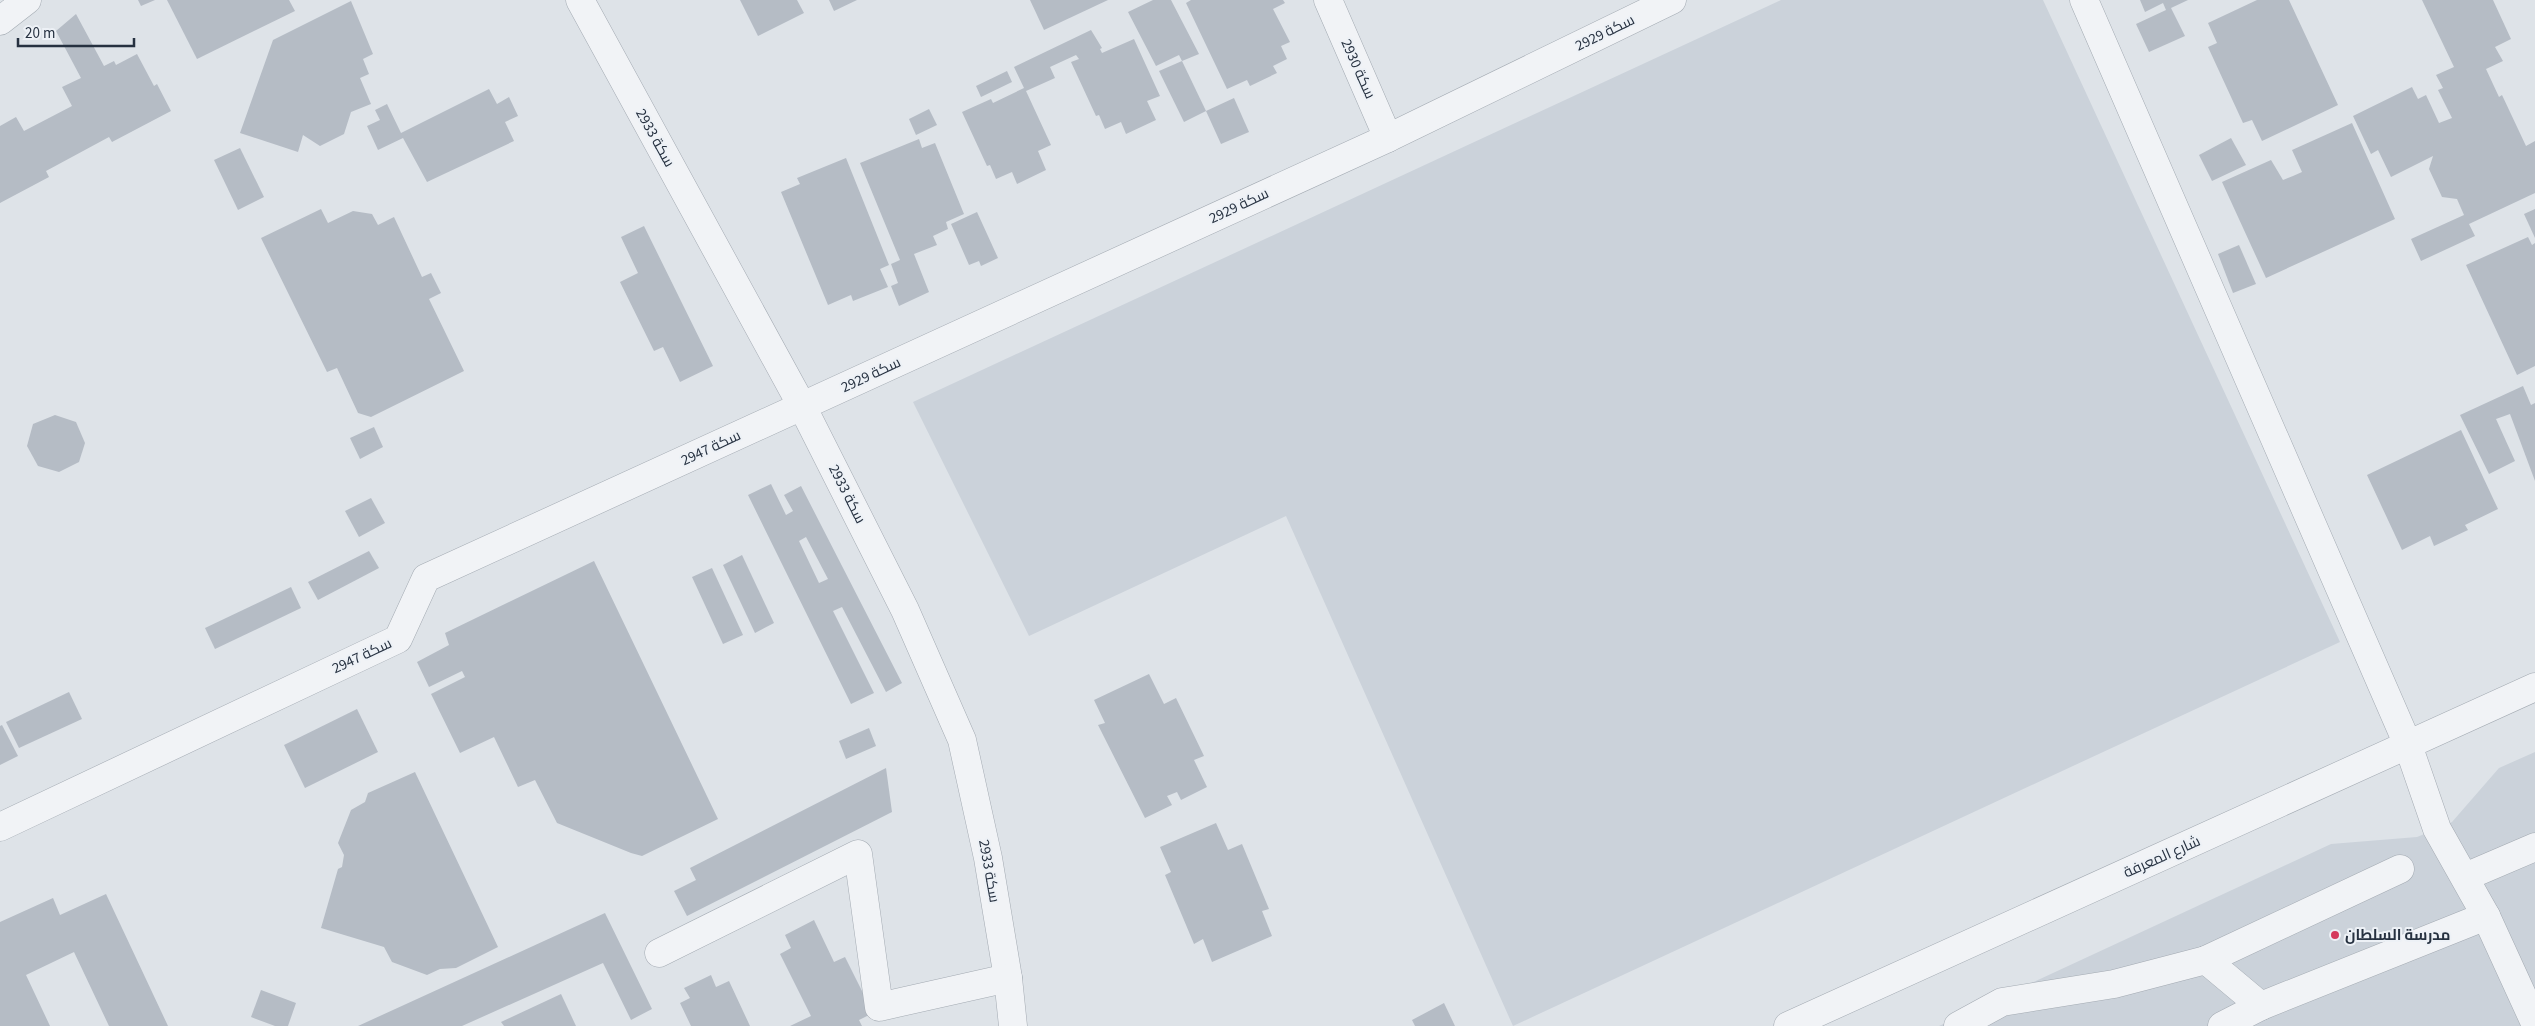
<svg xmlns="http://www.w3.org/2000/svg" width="2535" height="1026" font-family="'Source Sans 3',Cairo,sans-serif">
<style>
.built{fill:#cbd2da}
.building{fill:#b5bcc5;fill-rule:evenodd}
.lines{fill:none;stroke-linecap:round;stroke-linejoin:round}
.minor-casing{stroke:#a3aab2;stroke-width:29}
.minor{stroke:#f1f3f6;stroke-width:28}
.poi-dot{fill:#d53a5d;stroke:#edf1f6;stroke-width:2}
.labels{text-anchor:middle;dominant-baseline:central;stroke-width:4;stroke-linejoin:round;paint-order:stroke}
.street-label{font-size:15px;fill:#263140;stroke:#edf1f6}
.poi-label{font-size:15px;font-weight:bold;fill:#263140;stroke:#edf1f6;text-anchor:start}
</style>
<rect width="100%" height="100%" fill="#dee3e8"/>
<g class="built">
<polygon points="1781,0 2043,0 2340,642 1513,1026 1286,516 1029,636 913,402"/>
<polygon points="2535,752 2535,1026 1939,1026 2331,844 2417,837 2437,829 2452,822 2499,768"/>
</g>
<g class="building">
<polygon points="138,0 155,0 141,6"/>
<polygon points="167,0 289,0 295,11 197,59"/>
<polygon points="740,0 797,0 804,13 758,36"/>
<polygon points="829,0 857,0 834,11"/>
<polygon points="1030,0 1108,0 1044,30"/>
<polygon points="1153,0 1171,0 1199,54 1182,61 1179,55 1156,66 1128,12"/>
<polygon points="1191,0 1283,0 1285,3 1273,9 1290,42 1281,46 1287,59 1273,66 1277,73 1250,86 1247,80 1227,89 1186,3"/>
<polygon points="2140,0 2188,0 2171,8 2185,36 2149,52 2136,24 2166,10 2163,3 2145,12"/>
<polygon points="2257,0 2289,0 2338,105 2262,141 2252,120 2243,123 2208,47 2217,43 2208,23"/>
<polygon points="2422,0 2493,0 2511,39 2495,47 2503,61 2486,69 2499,97 2502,95 2526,146 2535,141 2535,193 2469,224 2475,236 2421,261 2411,239 2464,215 2457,199 2442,197 2429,169 2433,156 2391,177 2378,150 2371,154 2353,116 2412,87 2418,99 2426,95 2439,123 2452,118 2438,90 2443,88 2436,75 2454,67"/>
<polygon points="351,1 373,54 363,59 369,74 360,78 371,104 351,112 344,134 320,146 303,135 298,152 240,133 273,40"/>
<polygon points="76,14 104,66 114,61 116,65 137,54 154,86 157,84 171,111 112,142 109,137 46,171 49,177 0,203 0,126 16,117 24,131 72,106 62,87 81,78 56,31"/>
<polygon points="1091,30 1102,48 1100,49 1102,53 1134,39 1160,96 1147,101 1156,120 1126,134 1121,122 1105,129 1099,115 1096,116 1071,62 1079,59 1076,55 1050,67 1055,78 1026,91 1051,145 1038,151 1046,170 1017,184 1012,172 996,179 990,165 987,166 962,112 991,99 993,103 1024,88 1014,67"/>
<polygon points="1182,61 1206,111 1184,122 1159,71"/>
<polygon points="1007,71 1012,82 981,97 976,86"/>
<polygon points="489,89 497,104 509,97 518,116 505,122 514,141 427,182 403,138 378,150 367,126 380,120 375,110 387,104 401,133"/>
<polygon points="1234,98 1249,132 1221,144 1206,111"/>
<polygon points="929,109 937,125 916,135 909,119"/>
<polygon points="2352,123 2395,219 2266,278 2222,182 2271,160 2283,180 2293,176 2302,172 2292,150"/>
<polygon points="2231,138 2246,165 2212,181 2199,155"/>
<polygon points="919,139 922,148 935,143 964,214 946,222 948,229 933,236 937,245 914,254 929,292 899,306 891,286 898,283 891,264 900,260 860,163"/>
<polygon points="240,148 264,197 238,210 214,160"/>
<polygon points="846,158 889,265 880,269 888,287 853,301 851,295 828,305 781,192 800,184 797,178"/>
<polygon points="321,209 328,223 353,211 372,214 378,225 394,217 422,277 431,273 441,293 429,299 464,371 371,417 358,413 337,368 327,372 261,238"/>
<polygon points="2535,209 2535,238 2524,214"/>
<polygon points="977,212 998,258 981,266 979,261 969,265 951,224"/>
<polygon points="644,226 713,366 680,382 663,347 654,351 620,282 638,273 621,237"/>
<polygon points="2528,237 2532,245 2535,243 2535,366 2517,375 2466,265"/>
<polygon points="2239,245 2256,284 2233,293 2218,254"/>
<polygon points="2523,386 2531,405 2535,403 2535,481 2510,414 2496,419 2515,461 2489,474 2460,415"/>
<polygon points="55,415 76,422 85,443 79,462 59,472 38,466 27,446 33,424"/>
<polygon points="374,427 383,447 360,459 350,438"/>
<polygon points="2461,430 2498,509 2465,525 2468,530 2434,546 2430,536 2402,550 2367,475"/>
<path d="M771,484L786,515L793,511L784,495L801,486L902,683L886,692L842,607L833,611L874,693L851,704L748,495ZM806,537L828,579L819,583L799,541Z"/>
<polygon points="371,498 385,523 359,537 345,511"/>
<polygon points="369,551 379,568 318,600 308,582"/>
<polygon points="742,555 774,623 755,633 723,565"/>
<polygon points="594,561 718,819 642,856 631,853 557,823 535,780 518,787 494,737 460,753 431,694 465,677 462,671 429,687 417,662 449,645 445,633"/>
<polygon points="712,568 743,635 723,644 692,577"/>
<polygon points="291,587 301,608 215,649 205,628"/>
<polygon points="1149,674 1164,704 1176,698 1204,756 1194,760 1207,787 1181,800 1177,792 1167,796 1172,805 1145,818 1098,725 1105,723 1094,700"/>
<polygon points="69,692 82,719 19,748 6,722"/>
<polygon points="357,709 378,752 305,788 284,745"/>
<polygon points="2,725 18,756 0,765 0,726"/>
<polygon points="869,728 876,746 846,759 839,741"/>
<polygon points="886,768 892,812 687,916 674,891 696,880 690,868"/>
<polygon points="415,772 498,947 456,968 440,969 427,975 392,962 384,947 321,928 338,869 342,867 344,855 338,843 351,810 365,802 368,793"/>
<polygon points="1216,823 1228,850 1242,844 1269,909 1262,911 1272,936 1212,962 1203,939 1194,944 1165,875 1171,872 1160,847"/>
<polygon points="106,894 168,1026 109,1026 74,952 26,975 50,1026 0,1026 0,922 53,898 60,915"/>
<polygon points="605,913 652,1009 631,1020 603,963 462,1026 358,1026"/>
<polygon points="814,920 834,962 845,957 873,1013 859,1020 862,1026 790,1026 811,1016 780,954 791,948 785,935"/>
<polygon points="711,975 716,987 729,981 750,1026 691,1026 680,1003 690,998 684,988"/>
<polygon points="261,990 296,1003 288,1026 275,1026 251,1017"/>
<polygon points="561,994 576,1026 504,1026 501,1022"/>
<polygon points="1444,1003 1455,1026 1415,1026 1412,1020"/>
</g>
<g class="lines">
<defs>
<g id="minor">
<polyline points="580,0 802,406 905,610 962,740 988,858 1008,978 1013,1026"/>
<polyline points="1328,0 1388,138"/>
<polyline points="2084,0 2408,745 2437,829 2486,916 2535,1023"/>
<polyline points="0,21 27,0"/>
<polyline points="0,827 398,639 426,578 1388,138 1672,0"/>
<polyline points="2465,877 2535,847"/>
<polyline points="659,953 858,854 879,1007 1008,978"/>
<polyline points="2206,960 2400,869"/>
<polyline points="1788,1026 2535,687"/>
<polyline points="1958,1026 2002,1002 2114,984 2206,960 2261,1006 2486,916"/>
<polyline points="2222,1026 2261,1006"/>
</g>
</defs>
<use href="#minor" class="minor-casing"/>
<use href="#minor" class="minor"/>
</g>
<circle class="poi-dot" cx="2335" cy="935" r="5"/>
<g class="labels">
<g class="street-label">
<text transform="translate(1605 33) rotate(-26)">سكة 2929</text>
<text transform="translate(1358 69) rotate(66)">سكة 2930</text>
<text transform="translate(655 138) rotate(61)">سكة 2933</text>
<text transform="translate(1239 206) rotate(-25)">سكة 2929</text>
<text transform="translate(871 375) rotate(-25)">سكة 2929</text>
<text transform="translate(711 448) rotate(-25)">سكة 2947</text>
<text transform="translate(847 494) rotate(63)">سكة 2933</text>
<text transform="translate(362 656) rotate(-25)">سكة 2947</text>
<text transform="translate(2162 857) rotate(-24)">شارع المعرفة</text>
<text transform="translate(989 871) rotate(80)">سكة 2933</text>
</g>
<g class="poi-label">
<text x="2345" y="935">مدرسة السلطان</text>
</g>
</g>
<path d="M18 38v8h116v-8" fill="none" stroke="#263140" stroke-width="2.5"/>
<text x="25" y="38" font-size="15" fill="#263140" stroke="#edf1f6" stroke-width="4" paint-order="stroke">20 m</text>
</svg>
